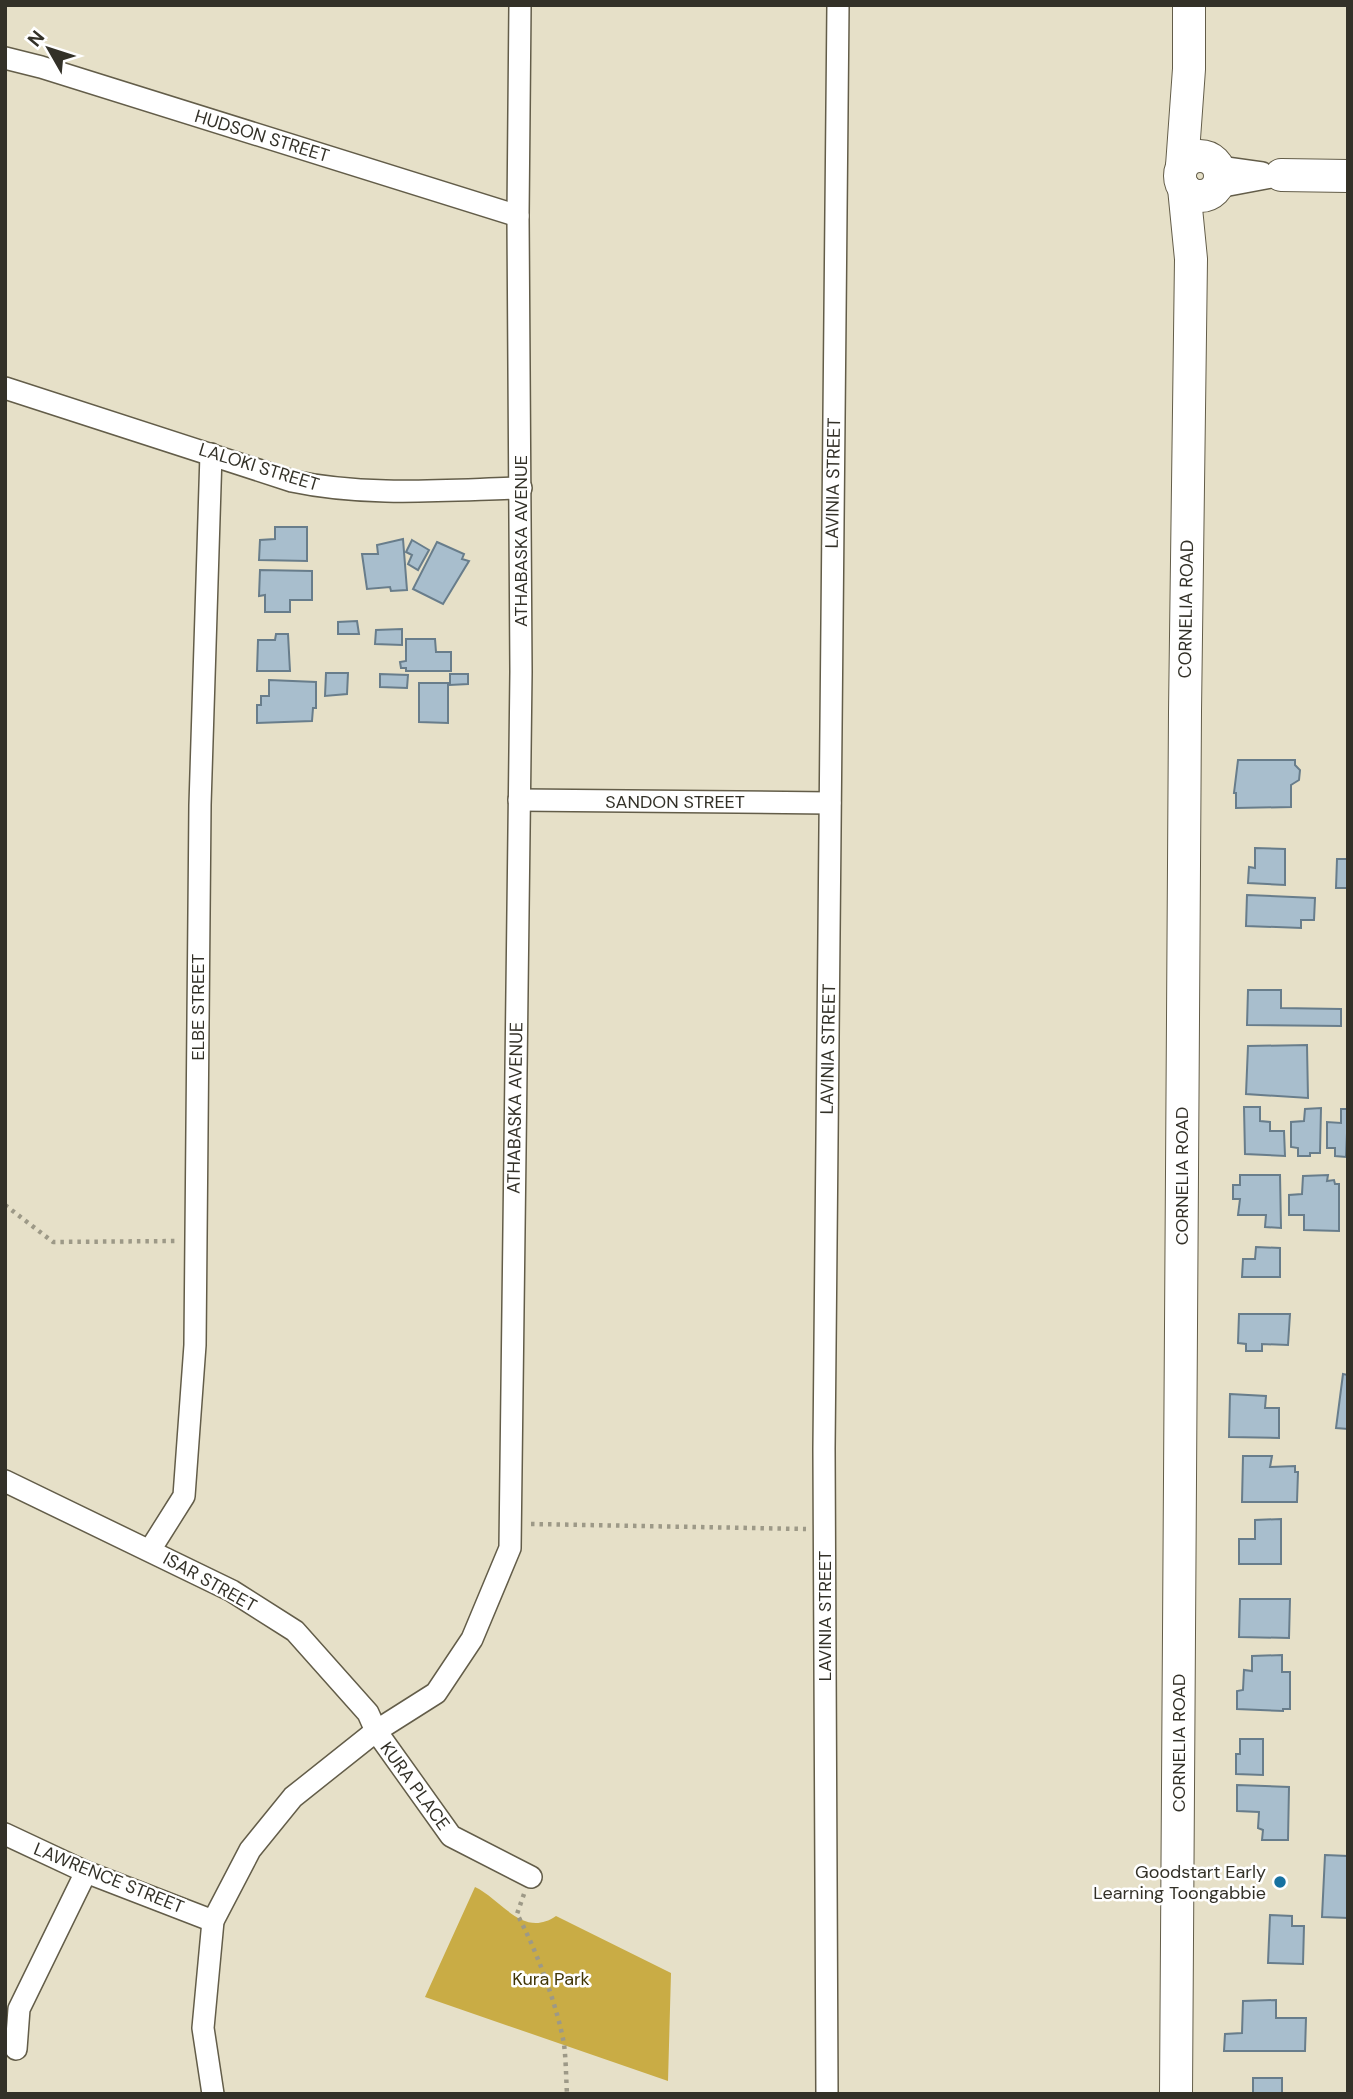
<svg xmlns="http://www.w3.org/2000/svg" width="1353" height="2099" font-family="'DM Sans',sans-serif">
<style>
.green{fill:#c9ac45}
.building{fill:#a8becd;stroke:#687d8b;stroke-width:2}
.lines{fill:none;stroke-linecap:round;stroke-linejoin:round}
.street-casing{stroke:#635d49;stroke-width:24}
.secondary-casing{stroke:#635d49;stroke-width:34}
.path{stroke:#9d9987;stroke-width:4.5;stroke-dasharray:3.5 5;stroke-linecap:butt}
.street{stroke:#fff;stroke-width:21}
.secondary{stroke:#fff;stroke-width:32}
.poi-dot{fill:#1671a0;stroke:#fff;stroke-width:2.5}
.labels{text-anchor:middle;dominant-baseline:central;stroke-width:5;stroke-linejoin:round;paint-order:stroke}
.street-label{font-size:18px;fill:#333128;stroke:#fff}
.poi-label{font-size:18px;fill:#333128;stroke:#fff;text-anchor:end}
.park-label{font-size:18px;fill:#413505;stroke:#fff}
</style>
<rect width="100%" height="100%" fill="#e6e0c8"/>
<path class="green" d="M475,1887C501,1899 523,1939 556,1916L671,1973L668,2081L425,1997Z"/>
<g class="building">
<polygon points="275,527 307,527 307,561 259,560 260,540 275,539"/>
<polygon points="403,539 407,590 391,591 390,587 367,589 362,554 378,554 377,545"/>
<polygon points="412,540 429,550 418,570 408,564 412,555 406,552"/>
<polygon points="437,542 464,554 462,559 469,561 443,604 413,589"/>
<polygon points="260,570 312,571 312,600 290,600 290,612 265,612 265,595 259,596"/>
<polygon points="357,621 359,634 338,634 338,622"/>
<polygon points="402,629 402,645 375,644 376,630"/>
<polygon points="276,634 288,634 290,671 257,671 258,640 275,640"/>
<polygon points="406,639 435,639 436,652 451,652 451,671 406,671 406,668 401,668 400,662 406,661"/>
<polygon points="326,673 348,673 347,694 325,696"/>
<polygon points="380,674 408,675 407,688 380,687"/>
<polygon points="450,674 468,674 468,684 450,685"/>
<polygon points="269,680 316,682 316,708 313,708 312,721 257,723 257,705 261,705 261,696 269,696"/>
<polygon points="419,683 448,683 448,723 419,722"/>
<polygon points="1238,760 1295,760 1295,765 1300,770 1299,780 1291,785 1291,807 1236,808 1236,793 1234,793"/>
<polygon points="1255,848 1285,849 1285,885 1248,883 1249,867 1255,868"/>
<polygon points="1337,859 1348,859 1348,888 1336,888"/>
<polygon points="1247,895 1315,898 1314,920 1301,920 1301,928 1246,926"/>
<polygon points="1248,990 1281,990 1281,1008 1341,1009 1341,1026 1247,1025"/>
<polygon points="1307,1045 1308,1098 1246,1094 1248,1046"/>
<polygon points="1244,1107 1260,1107 1260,1121 1270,1122 1270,1131 1284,1131 1285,1156 1245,1154"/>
<polygon points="1321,1108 1320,1153 1310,1153 1310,1156 1298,1156 1298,1148 1291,1147 1291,1122 1304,1121 1305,1109"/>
<polygon points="1341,1109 1348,1109 1346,1157 1335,1156 1335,1148 1327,1148 1327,1122 1341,1123"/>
<polygon points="1240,1175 1280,1175 1281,1228 1265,1227 1266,1215 1238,1215 1240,1199 1233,1199 1233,1185 1240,1185"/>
<polygon points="1328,1175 1327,1181 1334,1180 1335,1184 1339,1184 1339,1231 1304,1230 1304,1215 1289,1215 1289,1195 1302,1194 1303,1176"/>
<polygon points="1256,1247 1280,1248 1280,1277 1242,1277 1243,1259 1255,1259"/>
<polygon points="1239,1314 1290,1314 1288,1345 1262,1344 1262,1351 1246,1351 1246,1344 1238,1343"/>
<polygon points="1343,1374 1348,1375 1348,1429 1336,1428"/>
<polygon points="1230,1394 1266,1396 1265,1408 1279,1408 1279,1438 1229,1437"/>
<polygon points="1243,1456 1272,1456 1270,1467 1295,1466 1295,1472 1298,1472 1297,1502 1242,1502"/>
<polygon points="1281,1519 1281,1564 1239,1564 1239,1539 1255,1539 1255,1520"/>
<polygon points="1240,1599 1290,1599 1289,1638 1239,1637"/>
<polygon points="1282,1655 1282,1672 1290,1672 1290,1709 1283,1709 1283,1711 1237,1709 1237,1691 1243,1690 1244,1670 1252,1671 1252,1656"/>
<polygon points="1240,1739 1263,1739 1263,1775 1236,1774 1236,1754 1240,1754"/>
<polygon points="1237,1785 1289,1787 1288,1840 1262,1840 1263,1830 1258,1828 1259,1812 1237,1811"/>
<polygon points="1325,1855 1348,1856 1348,1918 1322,1917"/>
<polygon points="1270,1915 1292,1916 1292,1926 1304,1926 1303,1964 1268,1963"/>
<polygon points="1276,2000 1276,2018 1306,2018 1305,2051 1224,2051 1225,2034 1242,2033 1243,2001"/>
<rect x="1253" y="2078" width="29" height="16"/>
</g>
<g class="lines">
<defs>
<g id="street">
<polyline points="5,58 41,67 518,216"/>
<polyline points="1219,167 1262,173"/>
<polyline points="1218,187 1281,175"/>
<path d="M5,388L292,481C367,497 445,490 521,488"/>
<polyline points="519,800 830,803"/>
<polyline points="5,1481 232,1591 295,1631 368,1713 376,1731 451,1836 531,1877"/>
<polyline points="150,1550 184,1496 195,1345 200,805 211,454"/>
<polyline points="5,1834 86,1872 213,1921"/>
<polyline points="16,2049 19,2009 86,1872"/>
<polyline points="213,2094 203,2028 213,1921 250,1850 293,1797 376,1731 436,1693 472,1639 510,1548 521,672 518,216 520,5"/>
<polyline points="827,2094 824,1449 838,5"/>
</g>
<g id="secondary">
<circle cx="1200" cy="176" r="20"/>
<polyline points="1182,166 1189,69 1189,5"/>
<polyline points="1281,175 1348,176"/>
<polyline points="1176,2094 1185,712 1191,259 1184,188"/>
</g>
</defs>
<use href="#street" class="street-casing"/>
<use href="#secondary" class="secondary-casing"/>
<g class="path">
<polyline points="5,1205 53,1242 178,1241"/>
<polyline points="531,1524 806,1529"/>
<path d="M524,1894L517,1914C536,1949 557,2005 564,2044C566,2060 566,2077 567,2094"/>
</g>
<use href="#street" class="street"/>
<use href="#secondary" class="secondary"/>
</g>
<circle class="poi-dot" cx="1280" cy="1882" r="7"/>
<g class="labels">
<g class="street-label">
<text transform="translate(262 136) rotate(17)">HUDSON STREET</text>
<text transform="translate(259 467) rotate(17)">LALOKI STREET</text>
<text transform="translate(833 483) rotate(-89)">LAVINIA STREET</text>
<text transform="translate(521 541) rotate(-90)">ATHABASKA AVENUE</text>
<text transform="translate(1186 609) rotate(-89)">CORNELIA ROAD</text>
<text x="675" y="802">SANDON STREET</text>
<text transform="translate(198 1007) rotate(-90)">ELBE STREET</text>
<text transform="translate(828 1049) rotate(-89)">LAVINIA STREET</text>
<text transform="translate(515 1108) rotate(-89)">ATHABASKA AVENUE</text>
<text transform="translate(1182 1176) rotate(-90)">CORNELIA ROAD</text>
<text transform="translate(210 1582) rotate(29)">ISAR STREET</text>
<text transform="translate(825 1616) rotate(-90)">LAVINIA STREET</text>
<text transform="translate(1179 1743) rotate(-90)">CORNELIA ROAD</text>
<text transform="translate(415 1786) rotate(54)">KURA PLACE</text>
<text transform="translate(109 1878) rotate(22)">LAWRENCE STREET</text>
</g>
<g class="poi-label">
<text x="1266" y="1872">Goodstart Early<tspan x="1266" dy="21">Learning Toongabbie</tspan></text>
</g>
<g class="park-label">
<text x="551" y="1979">Kura Park</text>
</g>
</g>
<rect width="1353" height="2099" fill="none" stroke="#333128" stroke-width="14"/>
<g transform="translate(49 49) rotate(309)" stroke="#ffffff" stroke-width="5" paint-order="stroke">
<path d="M0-5L12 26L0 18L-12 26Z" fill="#333128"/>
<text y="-10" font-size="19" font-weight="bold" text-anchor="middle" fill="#333128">N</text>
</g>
</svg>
